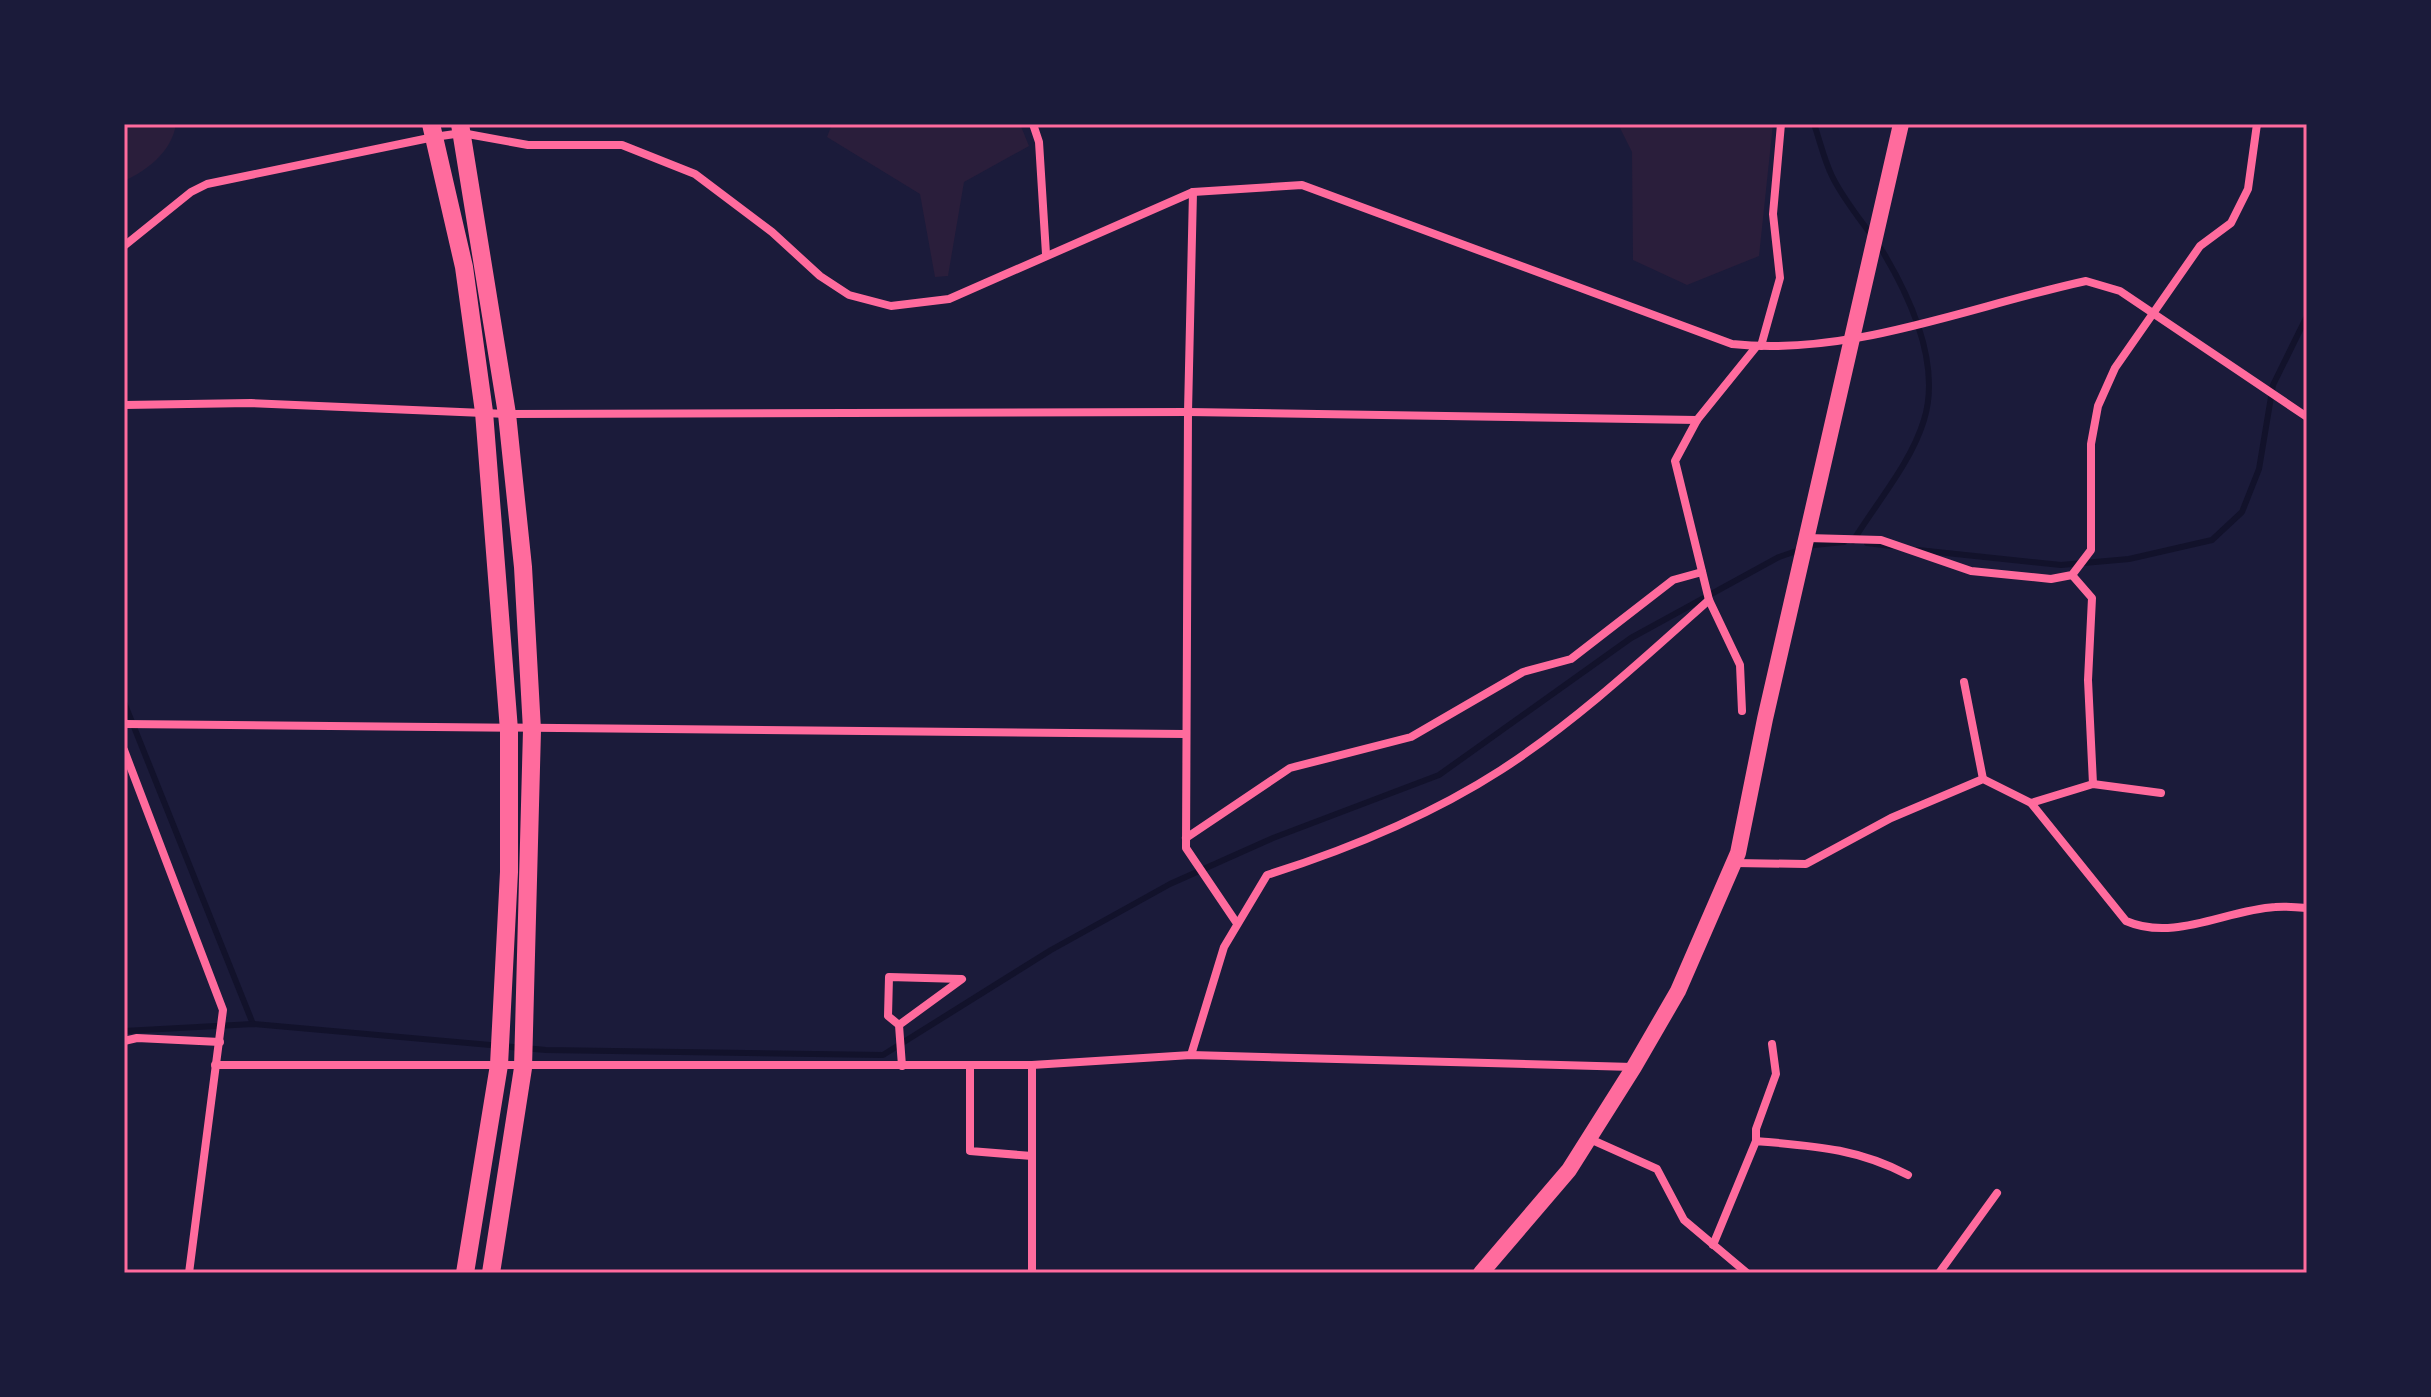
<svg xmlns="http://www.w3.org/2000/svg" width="2431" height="1397" font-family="Arial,sans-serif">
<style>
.green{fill:#2a1e3b}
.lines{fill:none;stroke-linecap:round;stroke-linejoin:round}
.stream{stroke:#12122b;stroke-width:6}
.minor{stroke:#ff6b9d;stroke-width:8}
.secondary{stroke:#ff6b9d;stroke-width:16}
.primary{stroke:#ff6b9d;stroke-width:18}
.neatline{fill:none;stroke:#ff6b9d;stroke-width:3}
</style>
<rect width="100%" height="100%" fill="#1b1b3a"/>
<g class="green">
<path d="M124,124H176C172,151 148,170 124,181Z"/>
<polygon points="832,124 1020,124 1029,146 964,182 948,276 935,277 920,194 827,137"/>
<polygon points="1618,124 1773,124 1759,256 1687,285 1633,260 1632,152"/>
</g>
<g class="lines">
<g class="stream">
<path d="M1814,124C1820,141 1824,160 1832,176C1845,203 1867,227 1883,252C1911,299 1941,365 1924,420C1911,463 1877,502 1853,541"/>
<polyline points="1867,543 1891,546"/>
<polyline points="1918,550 2061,565 2129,559 2212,540 2242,512 2259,469 2273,385 2307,316"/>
<polyline points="124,702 253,1024"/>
<polyline points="124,1031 253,1024 546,1050 883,1055 1051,950 1170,884 1273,838 1439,775 1631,638 1779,557 1814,545 1844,542"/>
</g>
<g class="minor">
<polyline points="1033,124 1039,142 1046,254"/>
<polyline points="1193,192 1188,412 1186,848 1236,922"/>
<path d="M124,246L191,192L207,184L434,137L462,133L528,145H622L695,174L772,232L820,276L849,295L891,306L949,299L1193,192L1302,185L1732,344C1851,357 1970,306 2086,281L2120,291L2307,417"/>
<polyline points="1761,346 1780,278 1773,214 1781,124"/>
<polyline points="124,405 251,403 507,414 1188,412 1697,420"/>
<polyline points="1807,538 1881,540 1971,571 2051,579 2072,575 2091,550 2091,444 2098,406 2115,368 2200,246 2231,223 2248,189 2257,124"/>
<polyline points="2072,575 2092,598 2088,680 2093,784"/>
<polyline points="1964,682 1983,779"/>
<polyline points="1742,711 1740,665 1709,600 1675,461 1697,420 1756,347"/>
<polyline points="124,724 1185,734"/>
<polyline points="124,750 223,1010 189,1273"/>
<polyline points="2031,803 2093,784 2161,793"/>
<polyline points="1186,838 1290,768 1411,737 1523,672 1571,659 1673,580 1702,572"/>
<path d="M1735,863L1806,864L1891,818L1983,779L2031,803L2126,921C2174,942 2226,910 2275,907C2286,906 2297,907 2307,908"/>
<polyline points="899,1025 962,979 889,977 888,1016 899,1025 902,1066"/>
<polyline points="124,1041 137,1038 220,1042"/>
<path d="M1191,1055L1224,947L1267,875C1349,849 1428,817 1501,770C1575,722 1643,659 1709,600"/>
<polyline points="215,1065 1032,1065 1191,1055 1633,1067"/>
<polyline points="970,1065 970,1151 1032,1156"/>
<polyline points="1032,1065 1032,1273"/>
<polyline points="1590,1139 1657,1169 1684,1220 1747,1273"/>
<polyline points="1756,1141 1756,1129 1776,1074 1772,1044"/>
<path d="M1713,1245L1756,1141C1813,1146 1857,1148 1908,1175"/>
<polyline points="1939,1273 1997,1193"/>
</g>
<polyline class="secondary" points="1481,1273 1569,1170 1634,1067 1678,991 1738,853 1765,719 1901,124"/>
<g class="primary">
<polyline points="431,124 464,267 484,412 509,730 509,872 499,1065 465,1273"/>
<polyline points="460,124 507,414 523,567 532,730 523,1068 491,1273"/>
</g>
</g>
<rect width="2431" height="1397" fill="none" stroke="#1b1b3a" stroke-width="252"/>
<rect x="126" y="126" width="2179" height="1145" class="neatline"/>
</svg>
